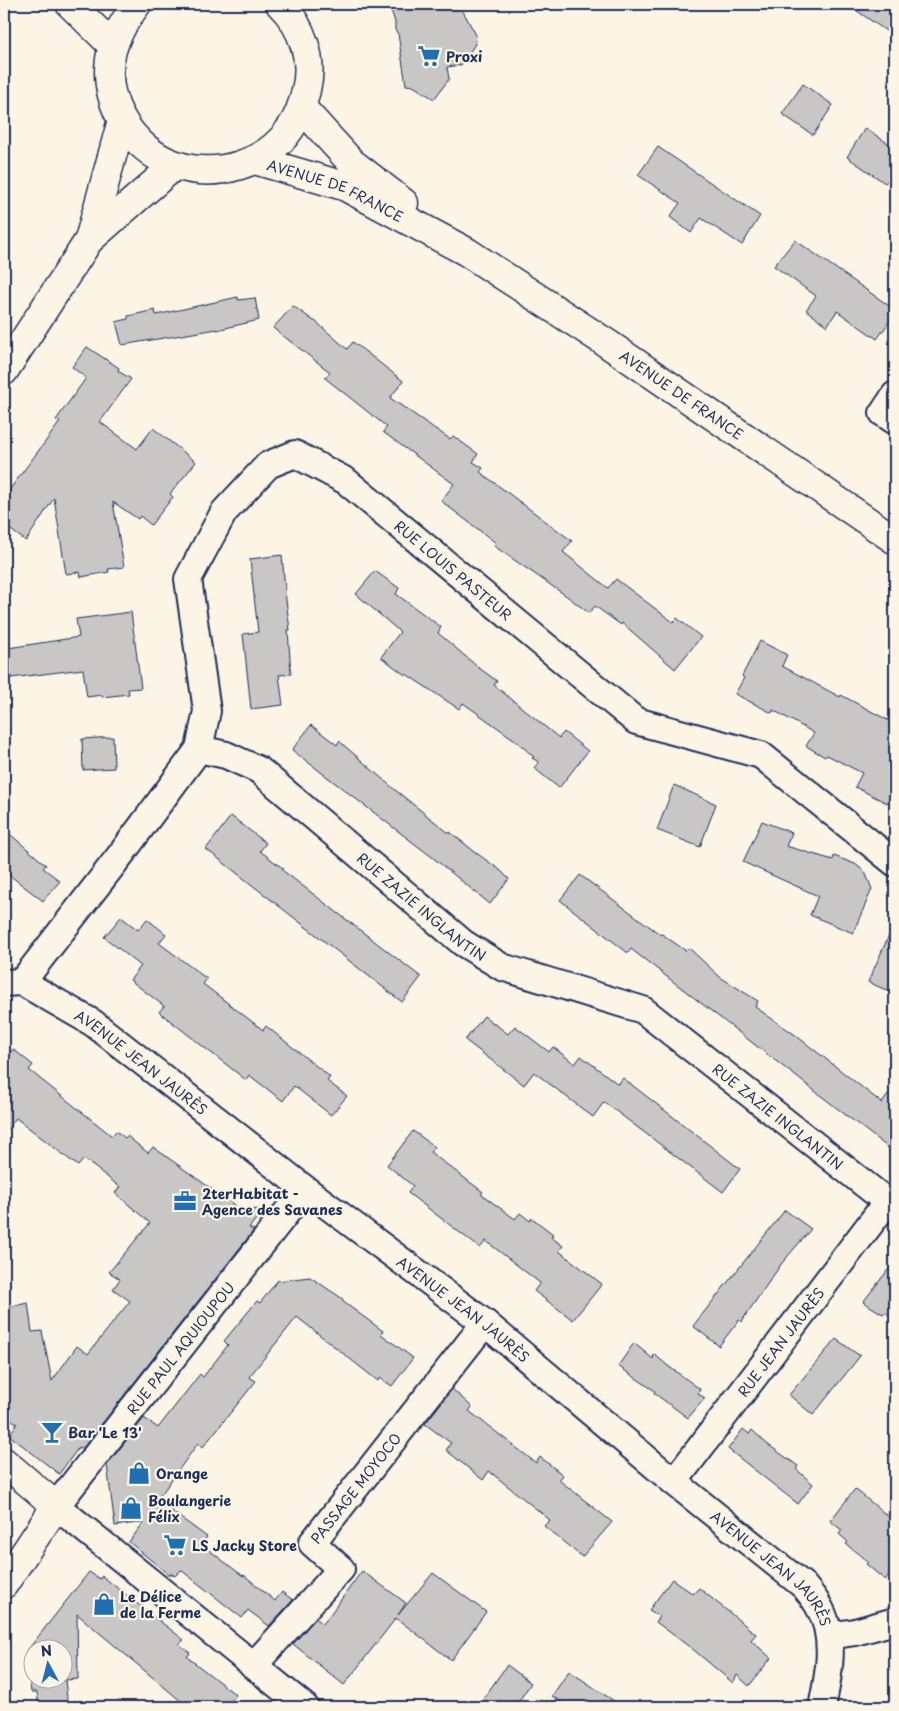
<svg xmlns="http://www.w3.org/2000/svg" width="899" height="1711" font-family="'Playpen Sans',sans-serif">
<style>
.building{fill:#c8c7c6;stroke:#1b2f5e;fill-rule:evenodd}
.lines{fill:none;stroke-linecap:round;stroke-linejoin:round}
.street-casing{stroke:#1b2f5e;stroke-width:30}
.secondary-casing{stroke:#1b2f5e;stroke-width:31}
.street{stroke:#fcf5e5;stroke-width:26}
.secondary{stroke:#fcf5e5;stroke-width:28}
.labels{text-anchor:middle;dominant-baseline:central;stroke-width:4.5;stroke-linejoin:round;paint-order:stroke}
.poi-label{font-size:14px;font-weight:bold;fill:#1b2f5e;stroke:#fcf5e5;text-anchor:start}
.street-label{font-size:14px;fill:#1b2f5e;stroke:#fcf5e5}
</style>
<rect width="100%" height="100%" fill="#fcf5e5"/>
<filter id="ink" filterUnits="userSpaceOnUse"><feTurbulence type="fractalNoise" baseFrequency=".02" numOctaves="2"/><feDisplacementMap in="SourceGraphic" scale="10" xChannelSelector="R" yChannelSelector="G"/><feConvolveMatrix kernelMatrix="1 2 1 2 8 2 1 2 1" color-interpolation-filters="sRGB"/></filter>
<g filter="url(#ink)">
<g class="building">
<polygon points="389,4 459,4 476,35 475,44 461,65 447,67 449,79 434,99 413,86 406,85 398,34 395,30 395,22"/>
<polygon points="847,4 895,4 895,37"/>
<polygon points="803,84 833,105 813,135 782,114"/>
<polygon points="865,128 895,148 895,175 885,183 847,157"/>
<polygon points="658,147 760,216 742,245 701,218 691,233 670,217 680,203 638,175"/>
<polygon points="795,240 895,310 895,314 877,339 837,311 827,326 806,310 816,296 774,266"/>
<polygon points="238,297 238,300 255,298 259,320 217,330 217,329 122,345 116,322 128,319 128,316 155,310 156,315"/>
<polygon points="293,306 314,321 315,321 347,349 353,342 403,381 390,398 450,439 453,436 478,454 473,462 483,468 480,472 572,541 563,552 608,588 616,579 673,622 677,618 701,637 675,669 622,623 621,625 595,606 589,613 568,597 494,546 496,543 441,501 454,484 383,432 387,427 325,378 330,372 273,328"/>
<polygon points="87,347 119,368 118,371 131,379 100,422 137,449 153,428 196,462 170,494 173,497 151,525 140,516 138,519 113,502 124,567 108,569 109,572 81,577 80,572 66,574 54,498 26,541 4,525 4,497 60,422 56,420 86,378 72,367"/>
<polygon points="282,555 286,600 290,630 288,630 291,674 279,675 283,705 251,709 243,634 258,632 250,559"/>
<polygon points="375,571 399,588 396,594 441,627 438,633 479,668 497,681 494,685 559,738 564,732 588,751 559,788 534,768 539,762 532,758 534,757 515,740 463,703 459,709 406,674 405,675 381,657 400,632 356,594"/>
<polygon points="131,612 141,688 128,689 129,694 102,697 102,695 87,697 83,669 11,678 8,648 79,637 76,619"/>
<polygon points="760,641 787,655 782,666 840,697 841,695 895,724 895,787 887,803 855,787 862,773 827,755 825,757 806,746 814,733 773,710 772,713 735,694 744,678 742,676"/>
<polygon points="311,725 337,745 339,741 394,789 450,834 450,832 475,852 500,870 509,879 490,904 432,857 292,750"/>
<polygon points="113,737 114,768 83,770 82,739"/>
<polygon points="674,785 716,804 700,847 657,830"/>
<polygon points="231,816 266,843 260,851 284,869 282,870 421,977 402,1002 206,849"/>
<polygon points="762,821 792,833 786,846 833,860 834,856 855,864 865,872 872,889 853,933 810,915 818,896 743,862"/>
<polygon points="4,829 46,865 43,868 60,881 43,901 4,871"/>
<polygon points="580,875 661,935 662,934 686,951 689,948 720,977 758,1001 755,1007 794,1034 882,1103 895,1086 895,1153 631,949 628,953 560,900"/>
<polygon points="121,917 138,930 147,919 166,934 159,943 207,979 203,984 263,1030 266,1026 330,1077 327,1081 347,1096 331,1115 294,1086 283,1101 249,1075 246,1080 159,1012 164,1006 130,980 141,966 104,937"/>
<polygon points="895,922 895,994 868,982"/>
<polygon points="484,1016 508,1034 515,1026 549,1052 553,1047 575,1064 581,1056 618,1084 623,1078 740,1169 723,1192 604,1102 593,1117 534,1072 524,1085 465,1040"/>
<polygon points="13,1049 33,1065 29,1070 112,1136 116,1131 125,1138 127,1136 148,1153 153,1147 241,1210 264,1209 249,1228 254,1230 82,1449 79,1447 59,1474 9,1435 17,1424 4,1413 4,1308 28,1303 32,1332 42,1331 52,1381 77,1346 88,1354 130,1301 113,1289 120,1279 109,1272 150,1223 115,1193 120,1187 84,1159 78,1166 16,1118 4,1134 4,1061"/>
<polygon points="413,1131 435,1147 430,1152 483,1192 481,1194 515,1219 520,1213 530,1221 532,1218 553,1234 551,1237 563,1246 559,1251 602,1284 573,1320 534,1291 540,1283 486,1241 480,1248 408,1193 413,1186 387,1165"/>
<polygon points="785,1210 811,1229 782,1263 741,1322 739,1320 719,1346 693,1326"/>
<polygon points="895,1261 895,1320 885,1312 883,1314 863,1302"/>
<polygon points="310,1277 343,1299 342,1301 383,1331 381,1334 413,1358 392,1386 380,1378 378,1381 297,1317 249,1377 256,1381 203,1447 198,1443 160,1496 174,1513 207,1537 201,1544 243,1576 244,1575 275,1601 282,1592 293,1600 269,1626 248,1610 242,1618 181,1570 175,1576 170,1573 169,1575 129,1542 144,1522 115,1526 107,1465 144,1418 158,1428 200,1374 203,1377 228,1345 224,1341 257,1301 260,1303 277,1281"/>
<polygon points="836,1339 860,1356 813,1415 789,1395"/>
<polygon points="634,1343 653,1359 654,1354 668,1366 700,1389 698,1394 705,1398 688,1418 654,1393 655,1391 618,1366"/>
<polygon points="452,1389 472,1407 469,1411 536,1463 540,1457 563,1475 559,1480 612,1522 582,1557 544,1526 550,1520 489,1471 483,1480 446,1450 451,1443 425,1424"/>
<polygon points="743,1429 749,1434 752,1430 767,1444 798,1466 796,1469 813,1484 798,1504 728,1449"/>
<polygon points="855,1489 895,1522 895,1567 885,1580 866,1564 868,1562 846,1544 848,1542 839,1534 842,1530 830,1521"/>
<polygon points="362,1571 406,1603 398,1615 433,1573 486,1612 451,1660 396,1618 344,1685 293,1644 316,1618 323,1624"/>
<path d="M89,1572L100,1579L102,1576L184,1640L179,1644L190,1653L187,1657L236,1695L226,1707H188L77,1614L78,1679L65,1680L68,1707H39L37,1692H31L26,1652ZM32,1648H62V1678H32Z"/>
<polygon points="672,1579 693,1594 699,1588 756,1634 751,1640 771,1658 749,1686 737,1675 733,1683 695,1651 656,1622 659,1616 649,1610"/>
<polygon points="507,1665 531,1683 515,1707 495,1707 483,1699"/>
<polygon points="569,1671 623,1707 569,1707 552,1696"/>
</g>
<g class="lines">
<defs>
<g id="street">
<polyline points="895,395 883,413 895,421"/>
<path id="s1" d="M199,749L207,711L188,579L224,512L268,465L295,454L346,481L636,721L761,755L895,863"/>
<path id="s2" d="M22,982L122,853L199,749L226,755L259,770L463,943L502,967L643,1010L895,1208"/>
<path id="s3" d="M4,983L22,982L93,1023L305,1189L485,1323L674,1482L804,1586C809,1592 814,1598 818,1605C837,1636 829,1674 822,1707"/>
<path id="s4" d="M674,1482L887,1202"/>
<polyline points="829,1636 855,1632 895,1621"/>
<path id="s5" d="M253,1666L341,1569L312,1543L485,1323"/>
<path id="s6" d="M305,1707L56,1506L305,1189"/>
</g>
<g id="secondary">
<polyline points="70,4 113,46"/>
<path d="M137,4C126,18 117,32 112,50C99,97 130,150 176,165C216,179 266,164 290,129C299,117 303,104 306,90C314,60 302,25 280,4"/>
<polyline points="302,108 351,162 404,203"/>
<path id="s7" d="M255,160L344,186L467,252L608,344L895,540"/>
<polyline points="89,240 122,120"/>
<polyline points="4,371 89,240 175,165"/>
<polyline points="4,1462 56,1506 4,1584"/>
</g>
</defs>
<use href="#street" class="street-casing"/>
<use href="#secondary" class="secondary-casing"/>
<use href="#street" class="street"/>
<use href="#secondary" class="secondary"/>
</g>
</g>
<defs>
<symbol id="supermarket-bare" viewBox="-9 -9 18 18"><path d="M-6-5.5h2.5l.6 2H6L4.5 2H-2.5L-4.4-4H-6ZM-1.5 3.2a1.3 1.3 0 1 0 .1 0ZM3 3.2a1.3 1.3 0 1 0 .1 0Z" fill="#1f6fb2" stroke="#fcf5e5" stroke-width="2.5" paint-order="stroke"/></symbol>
<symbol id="office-bare" viewBox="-9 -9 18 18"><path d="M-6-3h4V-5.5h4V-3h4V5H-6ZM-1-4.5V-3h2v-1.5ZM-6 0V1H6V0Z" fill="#1f6fb2" stroke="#fcf5e5" stroke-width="2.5" paint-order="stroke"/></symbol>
<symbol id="bar-bare" viewBox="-9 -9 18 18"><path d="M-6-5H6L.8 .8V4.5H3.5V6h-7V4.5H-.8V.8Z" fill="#1f6fb2" stroke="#fcf5e5" stroke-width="2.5" paint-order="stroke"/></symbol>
<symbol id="shop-bare" viewBox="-9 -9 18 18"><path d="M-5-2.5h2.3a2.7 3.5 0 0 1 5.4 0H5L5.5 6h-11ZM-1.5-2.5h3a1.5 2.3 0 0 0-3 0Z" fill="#1f6fb2" stroke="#fcf5e5" stroke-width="2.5" paint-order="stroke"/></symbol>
</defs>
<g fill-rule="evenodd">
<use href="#supermarket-bare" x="413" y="40" width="32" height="32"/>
<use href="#office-bare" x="169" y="1185" width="32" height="32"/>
<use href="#bar-bare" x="36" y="1416" width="32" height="32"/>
<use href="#shop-bare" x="123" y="1457" width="32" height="32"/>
<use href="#shop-bare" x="115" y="1492" width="32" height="32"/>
<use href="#supermarket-bare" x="159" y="1529" width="32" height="32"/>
<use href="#shop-bare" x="88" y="1588" width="32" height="32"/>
</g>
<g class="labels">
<g class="poi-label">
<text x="446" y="56">Proxi</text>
<text x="202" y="1193">2terHabitat -<tspan x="202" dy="16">Agence des Savanes</tspan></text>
<text x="68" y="1432">Bar 'Le 13'</text>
<text x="156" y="1473">Orange</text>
<text x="148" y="1500">Boulangerie<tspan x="148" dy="16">Félix</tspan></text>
<text x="192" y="1545">LS Jacky Store</text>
<text x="120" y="1596">Le Délice<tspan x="120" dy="16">de la Ferme</tspan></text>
</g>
<g class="street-label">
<text stroke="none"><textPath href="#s7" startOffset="86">AVENUE DE FRANCE</textPath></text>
<text stroke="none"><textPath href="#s7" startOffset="490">AVENUE DE FRANCE</textPath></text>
<text stroke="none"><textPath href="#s1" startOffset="539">RUE LOUIS PASTEUR</textPath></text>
<text stroke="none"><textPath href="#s2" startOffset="569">RUE ZAZIE INGLANTIN</textPath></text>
<text stroke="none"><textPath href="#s3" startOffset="162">AVENUE JEAN JAURÈS</textPath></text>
<text stroke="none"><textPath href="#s2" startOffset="989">RUE ZAZIE INGLANTIN</textPath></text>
<text stroke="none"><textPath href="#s3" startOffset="568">AVENUE JEAN JAURÈS</textPath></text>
<text stroke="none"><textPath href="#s4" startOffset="176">RUE JEAN JAURÈS</textPath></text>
<text stroke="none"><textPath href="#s6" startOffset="521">RUE PAUL AQUIOUPOU</textPath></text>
<text stroke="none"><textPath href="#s5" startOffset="240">PASSAGE MOYOCO</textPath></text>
<text stroke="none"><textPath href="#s3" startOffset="972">AVENUE JEAN JAURÈS</textPath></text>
</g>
</g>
<rect width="899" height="1711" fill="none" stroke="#fcf5e5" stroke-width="20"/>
<rect x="10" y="10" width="879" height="1691" fill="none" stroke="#1b2f5e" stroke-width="2" filter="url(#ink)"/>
<g transform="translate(48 1664) rotate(353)"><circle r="24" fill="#fcf5e5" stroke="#a2a6af"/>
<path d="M0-4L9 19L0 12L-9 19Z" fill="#1f6fb2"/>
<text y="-8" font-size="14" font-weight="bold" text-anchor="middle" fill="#1b2f5e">N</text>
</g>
</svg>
